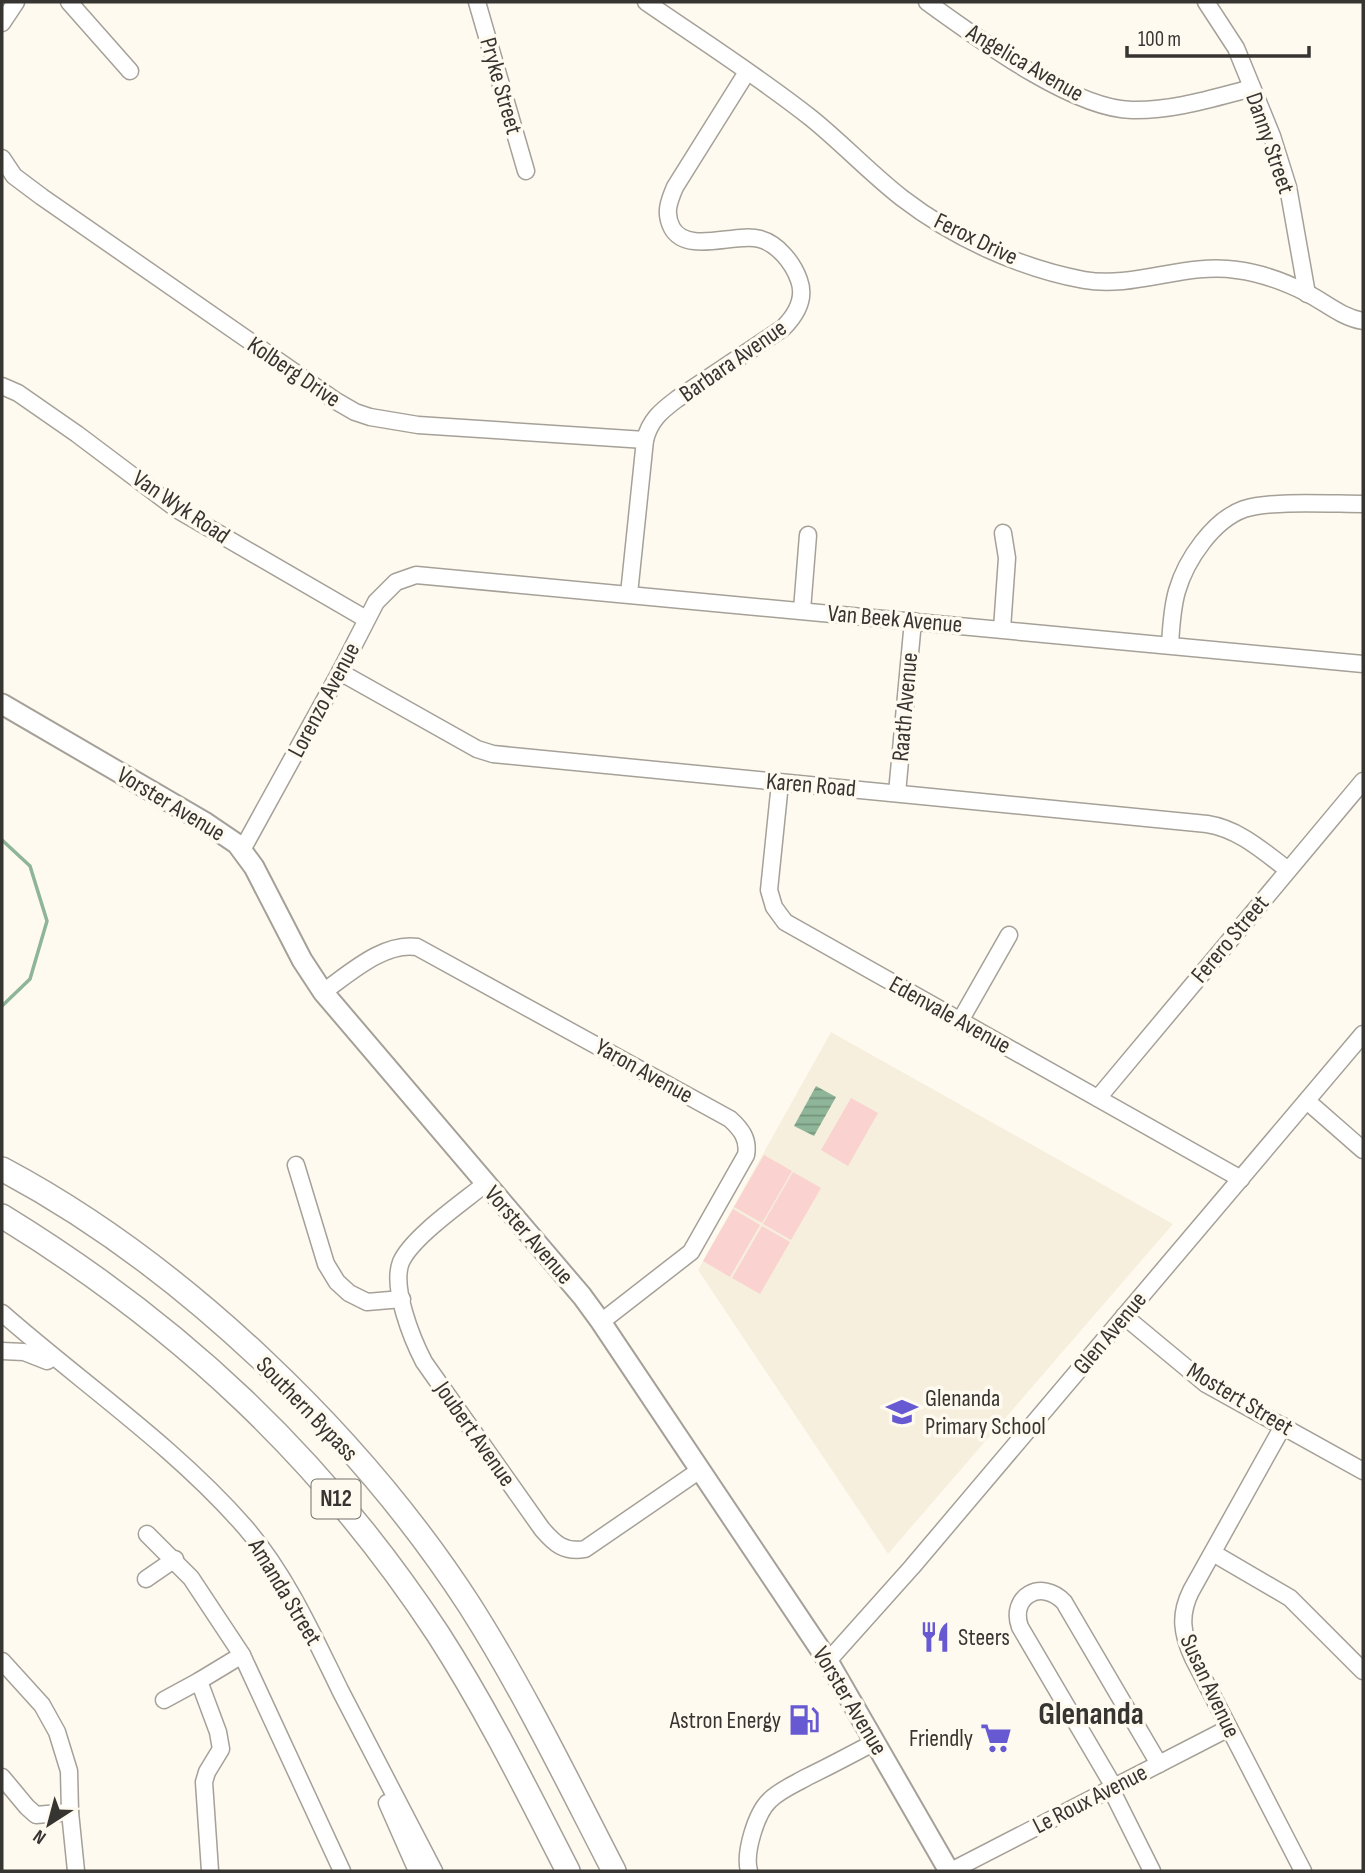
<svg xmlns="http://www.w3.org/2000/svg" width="1365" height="1873" font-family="'Sofia Sans Condensed',sans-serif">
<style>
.built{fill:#f7efde}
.green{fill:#fad2cf}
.water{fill:url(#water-rules)}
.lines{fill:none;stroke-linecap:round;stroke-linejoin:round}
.stream{stroke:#8eb598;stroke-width:3.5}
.minor-casing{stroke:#a5a198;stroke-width:19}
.major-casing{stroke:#a5a198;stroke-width:23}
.highway-casing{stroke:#a5a198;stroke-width:26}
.minor{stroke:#fff;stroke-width:16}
.major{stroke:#fff;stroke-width:19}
.highway{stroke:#fff;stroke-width:23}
.labels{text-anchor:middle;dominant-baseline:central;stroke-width:7;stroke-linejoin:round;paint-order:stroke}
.shield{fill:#fffaf0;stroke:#73706a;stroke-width:2}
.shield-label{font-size:23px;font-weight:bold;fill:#373531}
.street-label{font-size:24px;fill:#373531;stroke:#fffaf0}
.poi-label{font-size:24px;fill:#373531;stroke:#fffaf0;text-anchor:start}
.district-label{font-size:32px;font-weight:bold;fill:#373531;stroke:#fffaf0}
</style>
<defs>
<pattern id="water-rules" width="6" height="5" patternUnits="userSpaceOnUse" patternTransform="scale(1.75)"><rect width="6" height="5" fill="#8eb598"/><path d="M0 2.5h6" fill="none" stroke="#75947d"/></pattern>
</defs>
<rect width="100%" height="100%" fill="#fffaf0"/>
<polygon class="built" points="831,1032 1173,1224 888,1554 698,1270"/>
<g class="green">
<polygon points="851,1098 878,1113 848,1166 821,1150"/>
<polygon points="764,1155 792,1171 762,1223 734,1207"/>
<polygon points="793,1172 821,1188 791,1240 763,1224"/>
<polygon points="733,1209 760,1225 730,1277 703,1261"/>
<polygon points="762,1226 790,1242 760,1294 732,1278"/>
</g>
<polygon class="water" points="816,1086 836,1097 814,1136 794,1126"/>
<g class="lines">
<polyline class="stream" points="2,840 30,866 47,921 30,979 2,1006"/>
<defs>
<g id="minor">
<polyline points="69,2 130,71"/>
<polyline points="477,2 526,171"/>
<path d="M646,2C701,40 758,76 811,118C842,143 870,173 902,198C954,238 1020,268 1084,280C1135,289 1185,262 1237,270C1261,273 1285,282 1307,293C1326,303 1341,317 1363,321"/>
<path d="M927,2C976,37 1072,109 1132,110C1173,111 1213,98 1252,88"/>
<polyline points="1206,2 1236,48 1272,136 1288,187 1307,294"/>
<polyline points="2,23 16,2"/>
<polyline points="2,158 14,176 42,197 336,401 355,412 370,417 418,425 645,440"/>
<polyline points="2,386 18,393 77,434 178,510 366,619"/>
<path d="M629,594L645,440C650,420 661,411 677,399L783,328C796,315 806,299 799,280C793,263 778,244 760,239C736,232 687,255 672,228C664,213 669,201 675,187L747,72"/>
<polyline points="802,610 808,535"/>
<polyline points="1002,629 1007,558 1003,533"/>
<path d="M1170,645C1171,627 1172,608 1177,591C1186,560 1213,520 1244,509C1272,500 1332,504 1363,504"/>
<path d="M340,672L477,749L493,754L1207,824C1239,829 1263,851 1288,870"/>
<polyline points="780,783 769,890 774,907 785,922 1241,1179"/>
<polyline points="897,793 913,621"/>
<polyline points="242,850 340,672 376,602 396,582 416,575 1363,664"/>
<path d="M323,992C349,974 383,942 417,947L730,1119C741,1129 749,1139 746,1155L691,1252L601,1322"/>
<polyline points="960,1021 1009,935"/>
<polyline points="1098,1098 1363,781"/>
<polyline points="1307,1101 1363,1150"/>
<polyline points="296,1165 326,1264 337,1282 349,1293 367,1302 402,1299"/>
<path d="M485,1184C463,1202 412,1237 401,1262C391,1287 412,1339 424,1362L542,1529C554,1543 564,1553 585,1549L700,1470"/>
<path d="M2,1313C83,1384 174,1446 245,1527C287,1576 313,1635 341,1692C372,1752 403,1811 434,1871"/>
<polyline points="1124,1316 1206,1384 1363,1471"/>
<polyline points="2,1351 24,1352 47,1361"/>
<path d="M1283,1426L1191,1591C1179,1615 1182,1634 1193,1658L1303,1871"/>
<polyline points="147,1534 191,1578 242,1655 199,1681 218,1732 221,1749 207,1772 204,1782 210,1871"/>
<polyline points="1213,1553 1290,1598 1363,1671"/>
<polyline points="146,1579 175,1559"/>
<polyline points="242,1655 342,1871"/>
<polyline points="2,1661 42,1705 57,1732 69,1771 70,1812 76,1871"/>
<polyline points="828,1661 912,1567 1363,1034"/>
<polyline points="164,1700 199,1681"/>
<polyline points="2,1777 27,1807 36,1815 70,1812"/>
<path d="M1114,1787L1020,1627C1009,1597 1041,1578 1064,1602L1159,1764"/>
<polyline points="1111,1789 1152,1871"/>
<polyline points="387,1803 417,1871"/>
<path d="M749,1871C744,1853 756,1813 770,1800C780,1790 795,1784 807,1777C830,1766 852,1754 875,1742"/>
<polyline points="951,1871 1229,1728"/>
</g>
<polyline id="major" points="2,704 206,823 237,844 254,867 302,960 323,992 582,1296 601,1322 828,1661 949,1871"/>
<g id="highway">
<path d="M2,1169C181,1264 360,1436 470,1606C524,1691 568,1782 614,1871"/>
<path d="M2,1216C180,1325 323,1459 438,1634C487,1710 527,1791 568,1871"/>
</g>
</defs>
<use href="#minor" class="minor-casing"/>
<use href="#major" class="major-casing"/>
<use href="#highway" class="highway-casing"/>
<use href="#minor" class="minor"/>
<use href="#major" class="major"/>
<use href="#highway" class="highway"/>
</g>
<defs>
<symbol id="school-bare" viewBox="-9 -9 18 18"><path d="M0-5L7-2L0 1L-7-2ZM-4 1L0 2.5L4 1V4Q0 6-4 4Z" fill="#6759d2" stroke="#fffaf0" stroke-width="2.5" paint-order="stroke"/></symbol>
<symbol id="restaurant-bare" viewBox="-9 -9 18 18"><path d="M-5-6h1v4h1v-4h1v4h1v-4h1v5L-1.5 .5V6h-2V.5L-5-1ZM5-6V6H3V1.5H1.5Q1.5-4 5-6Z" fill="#6759d2" stroke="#fffaf0" stroke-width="2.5" paint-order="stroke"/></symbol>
<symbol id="fuel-bare" viewBox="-9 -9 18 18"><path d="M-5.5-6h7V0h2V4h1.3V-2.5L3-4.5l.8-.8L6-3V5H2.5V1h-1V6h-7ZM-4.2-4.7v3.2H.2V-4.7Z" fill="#6759d2" stroke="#fffaf0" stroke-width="2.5" paint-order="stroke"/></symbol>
<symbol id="supermarket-bare" viewBox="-9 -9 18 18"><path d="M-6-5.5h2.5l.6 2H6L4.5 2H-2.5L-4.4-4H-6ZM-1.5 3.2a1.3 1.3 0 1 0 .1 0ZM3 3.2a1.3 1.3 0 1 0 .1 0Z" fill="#6759d2" stroke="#fffaf0" stroke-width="2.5" paint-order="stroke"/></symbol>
</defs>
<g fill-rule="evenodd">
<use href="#school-bare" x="880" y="1390" width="44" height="44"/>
<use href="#restaurant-bare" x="913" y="1615" width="44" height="44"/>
<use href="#fuel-bare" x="782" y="1698" width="44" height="44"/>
<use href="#supermarket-bare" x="974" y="1716" width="44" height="44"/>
</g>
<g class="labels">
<rect class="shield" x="311.5" y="1479.5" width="49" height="39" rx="5"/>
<g class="shield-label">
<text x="336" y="1499">N12</text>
</g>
<g class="street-label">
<text transform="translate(1025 63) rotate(30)">Angelica Avenue</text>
<text transform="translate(501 86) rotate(74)">Pryke Street</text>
<text transform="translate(1270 143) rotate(71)">Danny Street</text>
<text transform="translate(976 239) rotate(26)">Ferox Drive</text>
<text transform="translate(733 361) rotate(-35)">Barbara Avenue</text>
<text transform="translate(294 372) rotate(34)">Kolberg Drive</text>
<text transform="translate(181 507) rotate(34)">Van Wyk Road</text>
<text transform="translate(895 619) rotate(5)">Van Beek Avenue</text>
<text transform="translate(324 700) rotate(-62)">Lorenzo Avenue</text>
<text transform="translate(905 707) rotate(-85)">Raath Avenue</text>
<text transform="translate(811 785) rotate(5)">Karen Road</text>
<text transform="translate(171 804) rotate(31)">Vorster Avenue</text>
<text transform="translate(1230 939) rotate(-50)">Ferero Street</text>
<text transform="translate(950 1015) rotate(29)">Edenvale Avenue</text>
<text transform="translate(644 1071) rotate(29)">Yaron Avenue</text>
<text transform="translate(529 1235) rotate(49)">Vorster Avenue</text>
<text transform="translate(1110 1333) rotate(-50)">Glen Avenue</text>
<text transform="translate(1240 1399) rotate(31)">Mostert Street</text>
<text transform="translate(307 1409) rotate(46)">Southern Bypass</text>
<text transform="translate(475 1434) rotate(55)">Joubert Avenue</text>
<text transform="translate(285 1592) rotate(59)">Amanda Street</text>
<text transform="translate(1210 1686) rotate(65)">Susan Avenue</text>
<text transform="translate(850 1701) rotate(59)">Vorster Avenue</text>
<text transform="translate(1090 1799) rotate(-27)">Le Roux Avenue</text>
</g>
<g class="poi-label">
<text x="925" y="1398">Glenanda<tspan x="925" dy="28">Primary School</tspan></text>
<text x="958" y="1637">Steers</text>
<text x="781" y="1720" text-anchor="end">Astron Energy</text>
<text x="973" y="1738" text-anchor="end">Friendly</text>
</g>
<g class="district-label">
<text x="1091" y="1714">Glenanda</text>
</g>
</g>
<rect width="1365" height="1873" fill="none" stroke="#373531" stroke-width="7"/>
<g transform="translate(49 1824) rotate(216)" stroke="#fffaf0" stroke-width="5" paint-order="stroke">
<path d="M0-5L12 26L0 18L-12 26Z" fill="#373531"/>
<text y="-10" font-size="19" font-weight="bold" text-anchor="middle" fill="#373531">N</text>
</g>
<path d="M1127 46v10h182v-10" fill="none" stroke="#373531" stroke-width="3.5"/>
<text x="1138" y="46" font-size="21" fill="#373531" stroke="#fffaf0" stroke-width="5" paint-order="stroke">100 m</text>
</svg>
